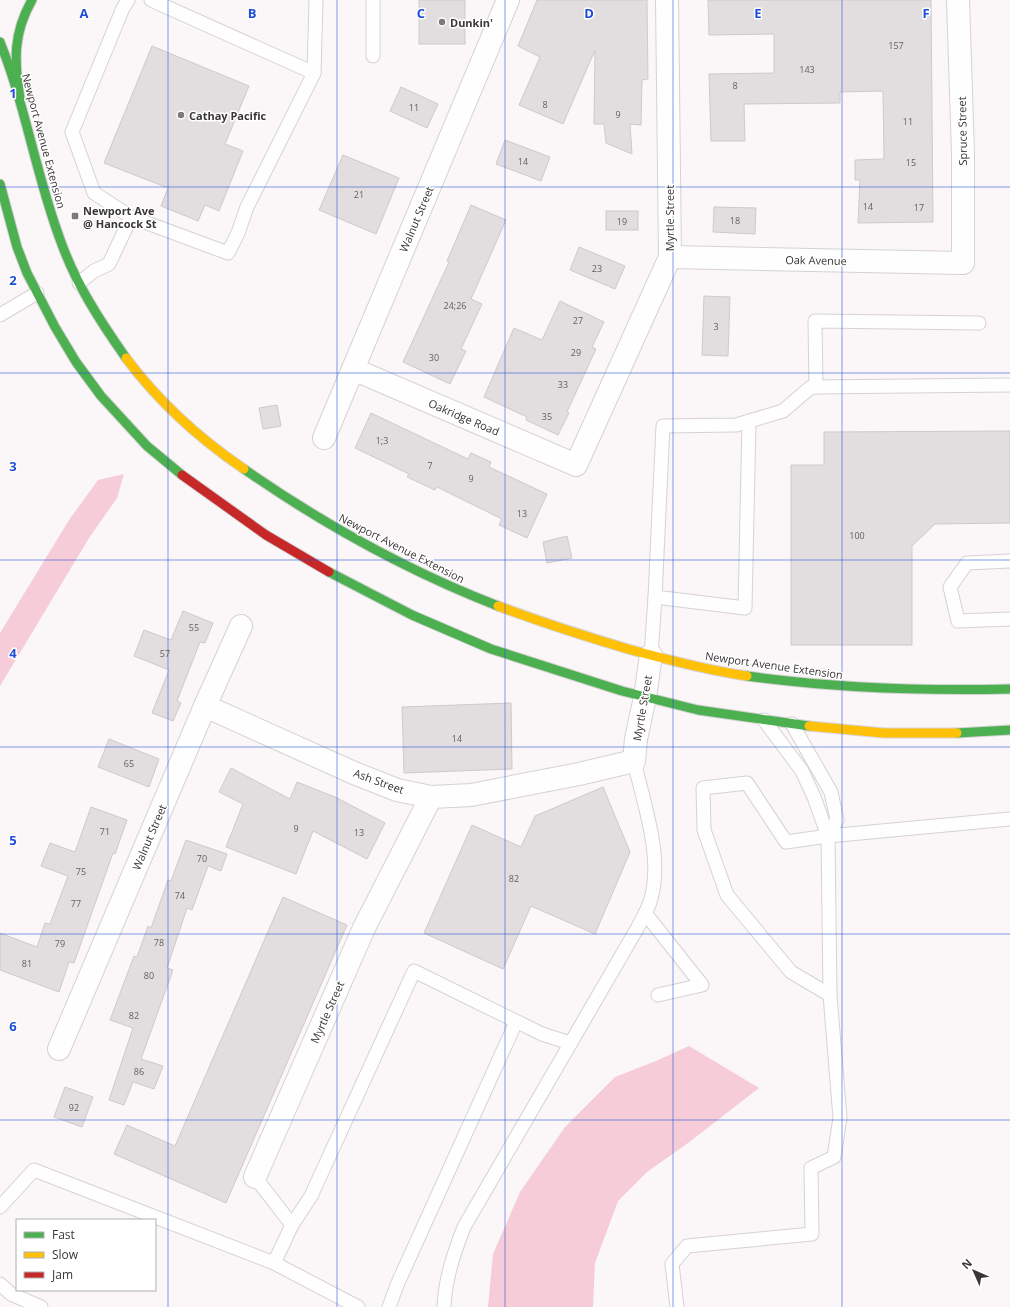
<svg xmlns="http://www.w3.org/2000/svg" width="1010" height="1307" font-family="'Open Sans',sans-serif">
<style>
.water{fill:#f5ccd8}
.building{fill:#e2ddde;stroke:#cec9ca}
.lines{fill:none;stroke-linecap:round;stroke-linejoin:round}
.lane-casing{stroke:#d6d2d3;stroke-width:15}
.street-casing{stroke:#d6d2d3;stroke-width:24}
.fast-casing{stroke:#d6d2d3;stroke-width:11}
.slow-casing{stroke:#d6d2d3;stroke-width:11}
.jam-casing{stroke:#d6d2d3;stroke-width:11}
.lane{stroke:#fefefe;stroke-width:13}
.street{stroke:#fefefe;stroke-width:22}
.fast{stroke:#4caf50;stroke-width:9}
.slow{stroke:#ffc107;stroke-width:9}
.jam{stroke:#c62828;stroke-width:9}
.grid{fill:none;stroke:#1d4ed8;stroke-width:1;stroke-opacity:0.55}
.poi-dot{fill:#7e797a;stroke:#fff;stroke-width:1.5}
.labels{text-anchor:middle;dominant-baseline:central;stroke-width:3;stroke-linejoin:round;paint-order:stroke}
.number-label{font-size:9px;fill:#646061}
.poi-label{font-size:11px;font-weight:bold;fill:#3a3637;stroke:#fff;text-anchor:start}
.street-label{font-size:11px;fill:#3a3637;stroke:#fff}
.grid-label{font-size:13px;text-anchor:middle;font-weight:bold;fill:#1d4ed8;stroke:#fff;stroke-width:3;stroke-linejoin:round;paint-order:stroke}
</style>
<rect width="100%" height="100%" fill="#fbf6f7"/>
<g class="water">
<polygon points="124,474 117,498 89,538 0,686 0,633 69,520 98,480"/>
<polygon points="689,1046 759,1088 688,1143 647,1172 618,1201 595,1263 593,1307 488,1307 493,1254 520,1192 565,1127 615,1077 656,1061"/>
</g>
<g class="building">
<rect x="419" y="0" width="46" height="44"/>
<polygon points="537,0 647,0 648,79 642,80 641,125 630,124 632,154 606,143 604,124 594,124 595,50 563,124 519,105 540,57 518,46"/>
<polygon points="708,0 931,0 933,222 858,223 860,180 855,180 855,160 884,159 883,91 840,92 840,103 744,104 745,141 711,141 709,74 774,73 774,34 709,35"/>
<polygon points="152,46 249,86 225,144 243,151 219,211 205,205 198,221 161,206 168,188 104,163"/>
<polygon points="401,87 438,104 427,128 390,111"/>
<polygon points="505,140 550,157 541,181 496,164"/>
<polygon points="343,155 399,178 376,234 319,210"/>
<polygon points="471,205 506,220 471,299 482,304 461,349 466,351 450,384 403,362 449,262 447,261"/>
<polygon points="714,207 756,208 755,234 713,232"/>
<rect x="606" y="211" width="32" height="19"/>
<polygon points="579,247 625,266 615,289 570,270"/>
<polygon points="704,296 730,297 728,356 702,355"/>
<polygon points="560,301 604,322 592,347 596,349 567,412 569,413 558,435 526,420 527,417 484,397 514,328 542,340"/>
<polygon points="277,405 281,426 263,429 259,408"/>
<polygon points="371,413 468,459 471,453 491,462 489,467 547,494 527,538 499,525 502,519 437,487 435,490 407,477 409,474 355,448"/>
<polygon points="1010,431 1010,523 935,524 912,546 912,645 791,645 791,465 824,465 824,432"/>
<polygon points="567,536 572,558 547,563 543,542"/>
<polygon points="183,611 213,623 205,643 200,642 177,701 181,703 173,721 152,713 169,670 134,656 144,630 171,640"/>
<polygon points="511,703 512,769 404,773 402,707"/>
<polygon points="109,739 159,759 149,787 98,767"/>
<polygon points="231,768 290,799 297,782 335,797 385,823 367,859 313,831 296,874 226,847 243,804 219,792"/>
<polygon points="603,787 630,852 595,934 531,906 503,969 424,933 472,825 521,847 535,816"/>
<polygon points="91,807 127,820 115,854 113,853 74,963 69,962 59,992 0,970 0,933 37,947 45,923 50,924 68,876 41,866 50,843 75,852"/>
<polygon points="186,840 227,854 221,871 208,866 192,910 187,908 167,968 173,970 141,1059 163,1066 154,1089 133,1082 124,1105 109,1100 133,1028 110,1020 134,956 137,957 148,926 151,928 168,880 171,881"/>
<polygon points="283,897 347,925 226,1203 114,1154 127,1125 175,1146"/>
<polygon points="65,1087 93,1097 82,1127 54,1117"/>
</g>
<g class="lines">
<defs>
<g id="lane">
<polyline points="151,0 314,73"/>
<polyline points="373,0 373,56"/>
<polyline points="131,217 228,253 238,233 247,207 314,73 316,0"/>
<polyline points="79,283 94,271 109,264 131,217 94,193 72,132 123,8 128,0"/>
<polyline points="0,315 37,293"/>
<polyline points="816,387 815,321 979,323"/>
<polyline points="749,421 745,608 655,597 663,426 736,425 783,411 811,387 1010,385"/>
<polyline points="1010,561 967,563 950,587 958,621 1010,619"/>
<polyline points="651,655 655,597"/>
<polyline points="764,720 802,771 814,797 828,836 830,995"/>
<polyline points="792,724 831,792 837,820 828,836"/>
<polyline points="645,913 702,985 658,995"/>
<polyline points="255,1177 292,1225"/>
<polyline points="0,1207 34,1170 274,1263 292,1225 311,1196 414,971 542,1034 570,1043"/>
<polyline points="274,1263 358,1307"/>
<polyline points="0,1284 11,1294 41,1307"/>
<polyline points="389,1307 397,1285 516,1022"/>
<path d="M444,1307C445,1279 454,1253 464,1227L638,927C642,919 647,911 650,902C664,859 644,805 634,761"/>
<polyline points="677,1307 672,1264 687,1246 812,1234 811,1168 834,1157 840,1118 830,995 791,972 727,895 704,830 703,788 747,783 786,842 828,836 1010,819"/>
</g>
<g id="street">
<polyline points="670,257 963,263 963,154 958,0"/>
<polyline points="353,369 576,465 670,257 667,0"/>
<polyline points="324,438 508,0"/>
<polyline points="205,706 354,773 397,790 431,797 471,795 579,774 634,761 636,739 645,697 651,655"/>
<polyline points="59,1049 205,706 241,626"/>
<polyline points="255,1177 364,928 431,797"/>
</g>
<g id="fast">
<path d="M0,42C26,107 36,176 61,242C76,284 100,321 126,358"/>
<path d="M20,98C14,61 13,33 32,0"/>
<polyline points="0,184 17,247 27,273 55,327 76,362 101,396 147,446 182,475"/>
<path d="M244,469C323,524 408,571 498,606"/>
<polyline points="329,572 412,615 491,649 622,691 698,710 809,726"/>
<path d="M747,676C834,688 922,691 1010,689"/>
<polyline points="957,733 1010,730"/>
</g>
<g id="slow">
<path d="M126,358C158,401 200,439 244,469"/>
<path d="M498,606C541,622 584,636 628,649C668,660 706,670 747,676"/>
<polyline points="809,726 884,733 957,733"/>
</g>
<polyline id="jam" points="182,475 266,535 329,572"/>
</defs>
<use href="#lane" class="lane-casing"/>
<use href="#street" class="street-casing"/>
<use href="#fast" class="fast-casing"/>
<use href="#slow" class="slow-casing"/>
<use href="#jam" class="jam-casing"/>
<use href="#lane" class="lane"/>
<use href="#street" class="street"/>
<use href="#fast" class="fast"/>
<use href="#slow" class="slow"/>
<use href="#jam" class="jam"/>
</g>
<path class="grid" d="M168,0V1307M337,0V1307M505,0V1307M673,0V1307M842,0V1307M0,187H1010M0,373H1010M0,560H1010M0,747H1010M0,934H1010M0,1120H1010"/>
<g class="poi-dot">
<circle cx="442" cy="22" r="4"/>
<circle cx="181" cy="115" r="4"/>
<rect x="71" y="212" width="8" height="8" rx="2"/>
</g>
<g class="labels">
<g class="number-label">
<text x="896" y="45">157</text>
<text x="807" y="69">143</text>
<text x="735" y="85">8</text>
<text x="545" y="104">8</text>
<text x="414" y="107">11</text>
<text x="618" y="114">9</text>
<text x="908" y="121">11</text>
<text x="523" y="161">14</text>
<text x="911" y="162">15</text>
<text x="359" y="194">21</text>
<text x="868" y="206">14</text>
<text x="919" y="207">17</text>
<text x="735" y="220">18</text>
<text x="622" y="221">19</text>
<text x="597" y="268">23</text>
<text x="455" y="305">24;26</text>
<text x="578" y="320">27</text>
<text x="716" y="326">3</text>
<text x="576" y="352">29</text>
<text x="434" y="357">30</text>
<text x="563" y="384">33</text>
<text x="547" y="416">35</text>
<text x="382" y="440">1;3</text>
<text x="430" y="465">7</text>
<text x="471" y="478">9</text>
<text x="522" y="513">13</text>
<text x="857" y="535">100</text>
<text x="194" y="627">55</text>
<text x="165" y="653">57</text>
<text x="457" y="738">14</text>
<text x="129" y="763">65</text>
<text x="296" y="828">9</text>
<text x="105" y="831">71</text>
<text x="359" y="832">13</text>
<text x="202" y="858">70</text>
<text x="81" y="871">75</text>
<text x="514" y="878">82</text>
<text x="180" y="895">74</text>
<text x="76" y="903">77</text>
<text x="159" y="942">78</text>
<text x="60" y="943">79</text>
<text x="27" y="963">81</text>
<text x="149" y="975">80</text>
<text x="134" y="1015">82</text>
<text x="139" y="1071">86</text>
<text x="74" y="1107">92</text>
</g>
<g class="poi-label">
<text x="450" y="22">Dunkin'</text>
<text x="189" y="115">Cathay Pacific</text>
<text x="83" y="210">Newport Ave<tspan x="83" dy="13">@ Hancock St</tspan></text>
</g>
<g class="street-label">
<text transform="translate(962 131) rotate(-91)">Spruce Street</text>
<text transform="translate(44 141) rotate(75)">Newport Avenue Extension</text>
<text transform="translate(669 218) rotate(-90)">Myrtle Street</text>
<text transform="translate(416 219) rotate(-67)">Walnut Street</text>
<text transform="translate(816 260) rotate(1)">Oak Avenue</text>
<text transform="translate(464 417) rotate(23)">Oakridge Road</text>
<text transform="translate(402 548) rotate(27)">Newport Avenue Extension</text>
<text transform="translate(774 665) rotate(8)">Newport Avenue Extension</text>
<text transform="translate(642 708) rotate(-80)">Myrtle Street</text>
<text transform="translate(379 781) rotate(20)">Ash Street</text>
<text transform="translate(149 837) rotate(-67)">Walnut Street</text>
<text transform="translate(327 1012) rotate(-66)">Myrtle Street</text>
</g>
</g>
<g class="grid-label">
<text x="84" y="18">A</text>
<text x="252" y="18">B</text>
<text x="421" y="18">C</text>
<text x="589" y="18">D</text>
<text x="758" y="18">E</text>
<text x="926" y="18">F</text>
<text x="13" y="98">1</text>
<text x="13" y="285">2</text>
<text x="13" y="471">3</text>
<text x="13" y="658">4</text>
<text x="13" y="845">5</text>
<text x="13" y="1031">6</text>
</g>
<rect x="16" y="1219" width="140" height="72" fill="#ffffff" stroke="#b0afaf"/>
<rect x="24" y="1232" width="20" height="6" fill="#4caf50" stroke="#b0afaf"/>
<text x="52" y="1239" font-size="12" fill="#3a3637">Fast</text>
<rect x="24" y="1252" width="20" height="6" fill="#ffc107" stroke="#b0afaf"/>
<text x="52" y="1259" font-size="12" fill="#3a3637">Slow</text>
<rect x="24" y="1272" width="20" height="6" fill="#c62828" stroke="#b0afaf"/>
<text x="52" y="1279" font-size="12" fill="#3a3637">Jam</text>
<g transform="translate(974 1271) rotate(315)" stroke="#ffffff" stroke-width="3" paint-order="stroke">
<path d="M0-3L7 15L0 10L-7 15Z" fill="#3a3637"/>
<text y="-6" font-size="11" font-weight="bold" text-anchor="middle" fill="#3a3637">N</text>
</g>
</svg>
